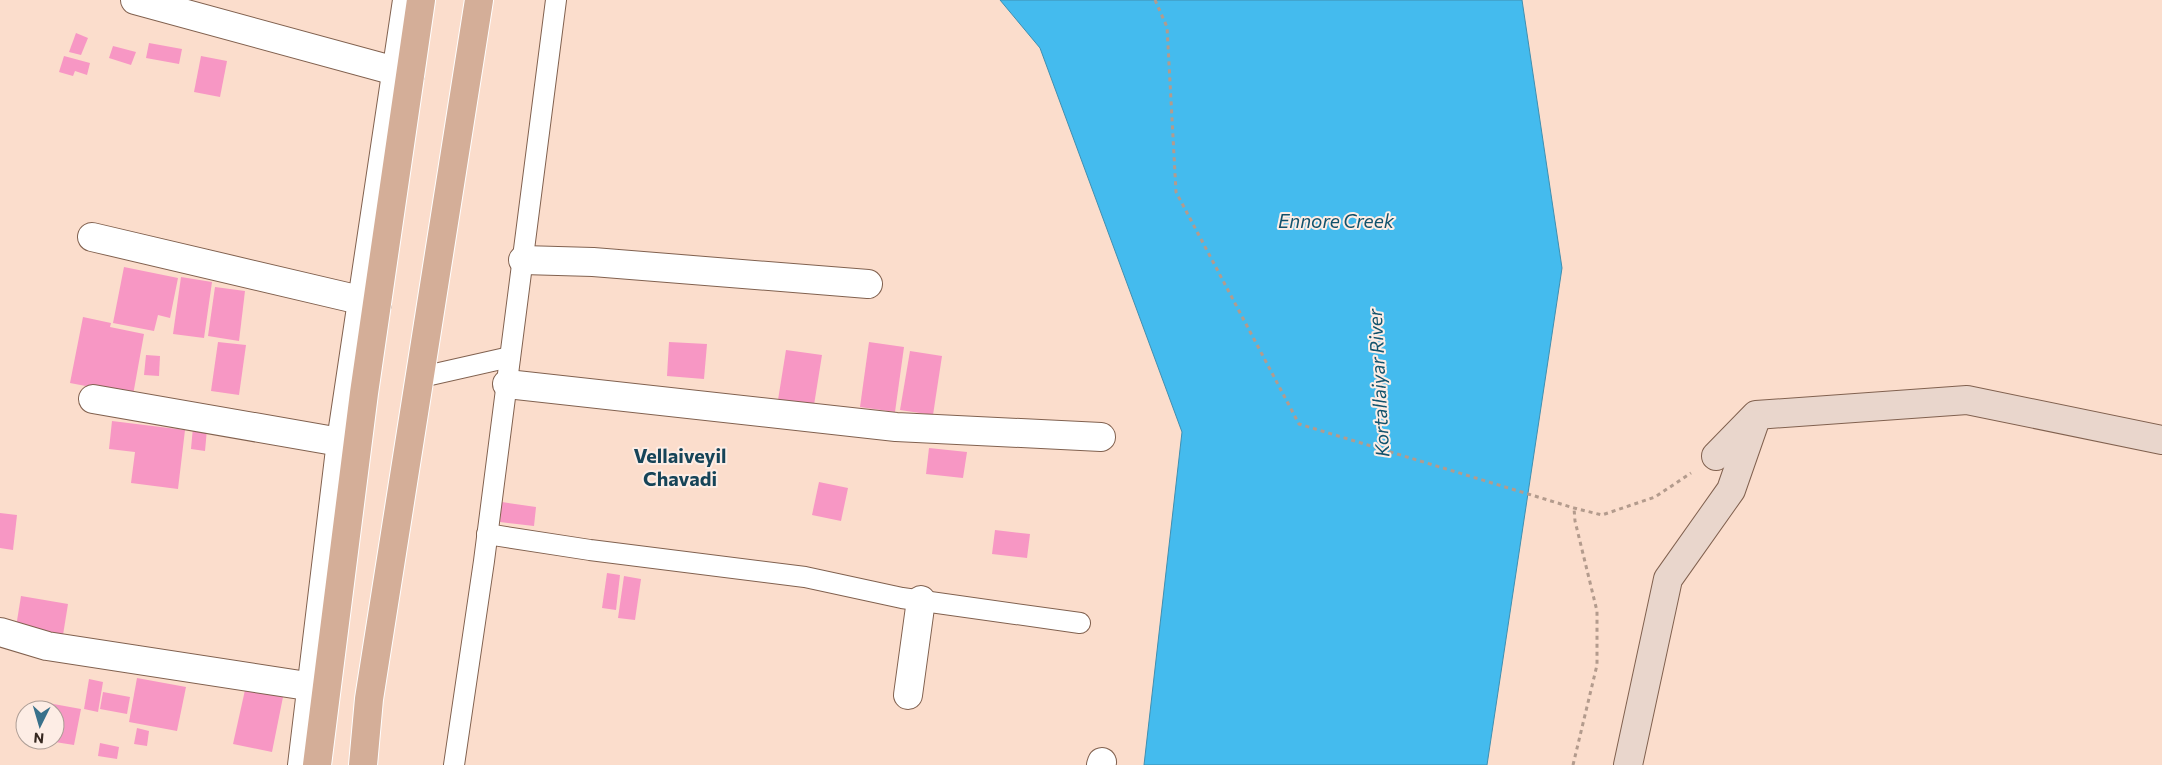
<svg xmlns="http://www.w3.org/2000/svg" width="2162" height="765" font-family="Commissioner,sans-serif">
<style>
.water{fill:#4be;stroke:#408fb0}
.building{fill:#f797c4}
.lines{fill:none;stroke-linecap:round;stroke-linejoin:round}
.lane-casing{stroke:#81614f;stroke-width:22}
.street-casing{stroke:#81614f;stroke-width:30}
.secondary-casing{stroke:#81614f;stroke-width:30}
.primary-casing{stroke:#fff;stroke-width:30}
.path{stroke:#b39b8d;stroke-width:3;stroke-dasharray:4 4;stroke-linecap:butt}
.lane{stroke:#fff;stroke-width:20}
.street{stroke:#fff;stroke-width:28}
.secondary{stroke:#e9d6cc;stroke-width:28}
.primary{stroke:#d4ae98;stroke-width:28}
.labels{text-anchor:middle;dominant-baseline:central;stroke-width:4;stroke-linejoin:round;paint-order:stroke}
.water-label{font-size:19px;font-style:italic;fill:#11526c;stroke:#fdede5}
.quarter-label{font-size:20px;font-weight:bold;fill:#164458;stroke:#fdede5}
</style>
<rect width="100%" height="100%" fill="#fbddcc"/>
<polygon class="water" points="1000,0 1522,0 1562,268 1487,765 1144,765 1182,432 1040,48"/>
<g class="building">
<polygon points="76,33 88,38 81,55 69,52"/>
<polygon points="149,43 182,49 179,64 146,58"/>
<polygon points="113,46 136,52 131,65 109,58"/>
<polygon points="64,56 90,63 87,75 75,71 73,76 59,72"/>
<polygon points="201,56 227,61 220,97 194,92"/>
<polygon points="124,267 178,278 170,318 158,315 154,331 113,323"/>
<polygon points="181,277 212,282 204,338 173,334"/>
<polygon points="215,287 245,291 239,341 208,336"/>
<polygon points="83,317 111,323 110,327 144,334 133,395 70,383"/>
<polygon points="218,342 246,345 239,395 211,391"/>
<polygon points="669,342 707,344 704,379 667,376"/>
<polygon points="869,342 904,347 895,412 860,407"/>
<polygon points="786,350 822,355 814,405 778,400"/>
<polygon points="910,351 942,356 933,415 900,410"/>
<polygon points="146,355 160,356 159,376 144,375"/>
<polygon points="112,421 185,430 178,489 131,483 135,452 109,449"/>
<polygon points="193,427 207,429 205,451 191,449"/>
<polygon points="929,448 967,452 963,478 926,474"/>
<polygon points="819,482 848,488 841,521 812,515"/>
<polygon points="502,502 536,507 534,526 500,522"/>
<polygon points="0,513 17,515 13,550 0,548"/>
<polygon points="995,530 1030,534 1027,558 992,554"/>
<polygon points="607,573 620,575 616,610 602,608"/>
<polygon points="624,576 641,579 635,620 618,618"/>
<polygon points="21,596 68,604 63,635 16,627"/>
<polygon points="137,678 186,687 177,731 129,722"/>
<polygon points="89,679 103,682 98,712 84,709"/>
<polygon points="245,690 283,697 272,752 233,744"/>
<polygon points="103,692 130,697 127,714 100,709"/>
<polygon points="48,703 81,709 74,745 55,742 55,710 47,710"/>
<polygon points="137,728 149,731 147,746 134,744"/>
<polygon points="100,743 119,747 117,759 98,756"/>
</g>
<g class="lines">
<defs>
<g id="lane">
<polyline points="419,380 426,376 510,357"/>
<polyline points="487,534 590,550 805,577 902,598 1080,623"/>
<polyline points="298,765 337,441 403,0"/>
<polyline points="454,765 484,561 556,0"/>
</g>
<g id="street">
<polyline points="135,0 410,75"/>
<polyline points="92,237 377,304"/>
<polyline points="523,260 593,262 868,284"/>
<polyline points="507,384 896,427 1101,437"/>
<polyline points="93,399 357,445"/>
<polyline points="0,632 47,646 307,686 326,687"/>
<polyline points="908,695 921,600"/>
<polyline points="1101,765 1102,762"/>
</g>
<g id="secondary">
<polyline points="1716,456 1756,415 1967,400 2162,440"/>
<polyline points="1628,765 1668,579 1731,490 1754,424"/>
</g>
<g id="primary">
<polyline points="317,765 364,393 421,0"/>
<polyline points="363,765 369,699 479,0"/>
</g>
</defs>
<use href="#lane" class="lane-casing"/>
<use href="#street" class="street-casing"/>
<use href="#secondary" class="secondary-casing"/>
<use href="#primary" class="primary-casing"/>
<g class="path">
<polyline points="1155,0 1167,27 1176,192 1299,424 1574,508 1602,515 1655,497 1691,473"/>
<polyline points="1573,765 1597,665 1597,611 1575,521 1574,508"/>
</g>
<use href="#lane" class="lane"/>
<use href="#street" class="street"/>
<use href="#secondary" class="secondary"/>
<use href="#primary" class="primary"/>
</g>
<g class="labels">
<g class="water-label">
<text x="1336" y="220">Ennore Creek</text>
<text transform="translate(1378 383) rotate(-93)">Kortallaiyar River</text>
</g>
<g class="quarter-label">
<text x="680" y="455">Vellaiveyil<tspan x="680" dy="23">Chavadi</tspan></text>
</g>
</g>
<g transform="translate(40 725) rotate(185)"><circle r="24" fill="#fdede5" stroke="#ad9e96"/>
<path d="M0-4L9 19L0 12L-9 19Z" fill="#39718b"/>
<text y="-8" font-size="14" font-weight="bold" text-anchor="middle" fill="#362820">N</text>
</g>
</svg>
